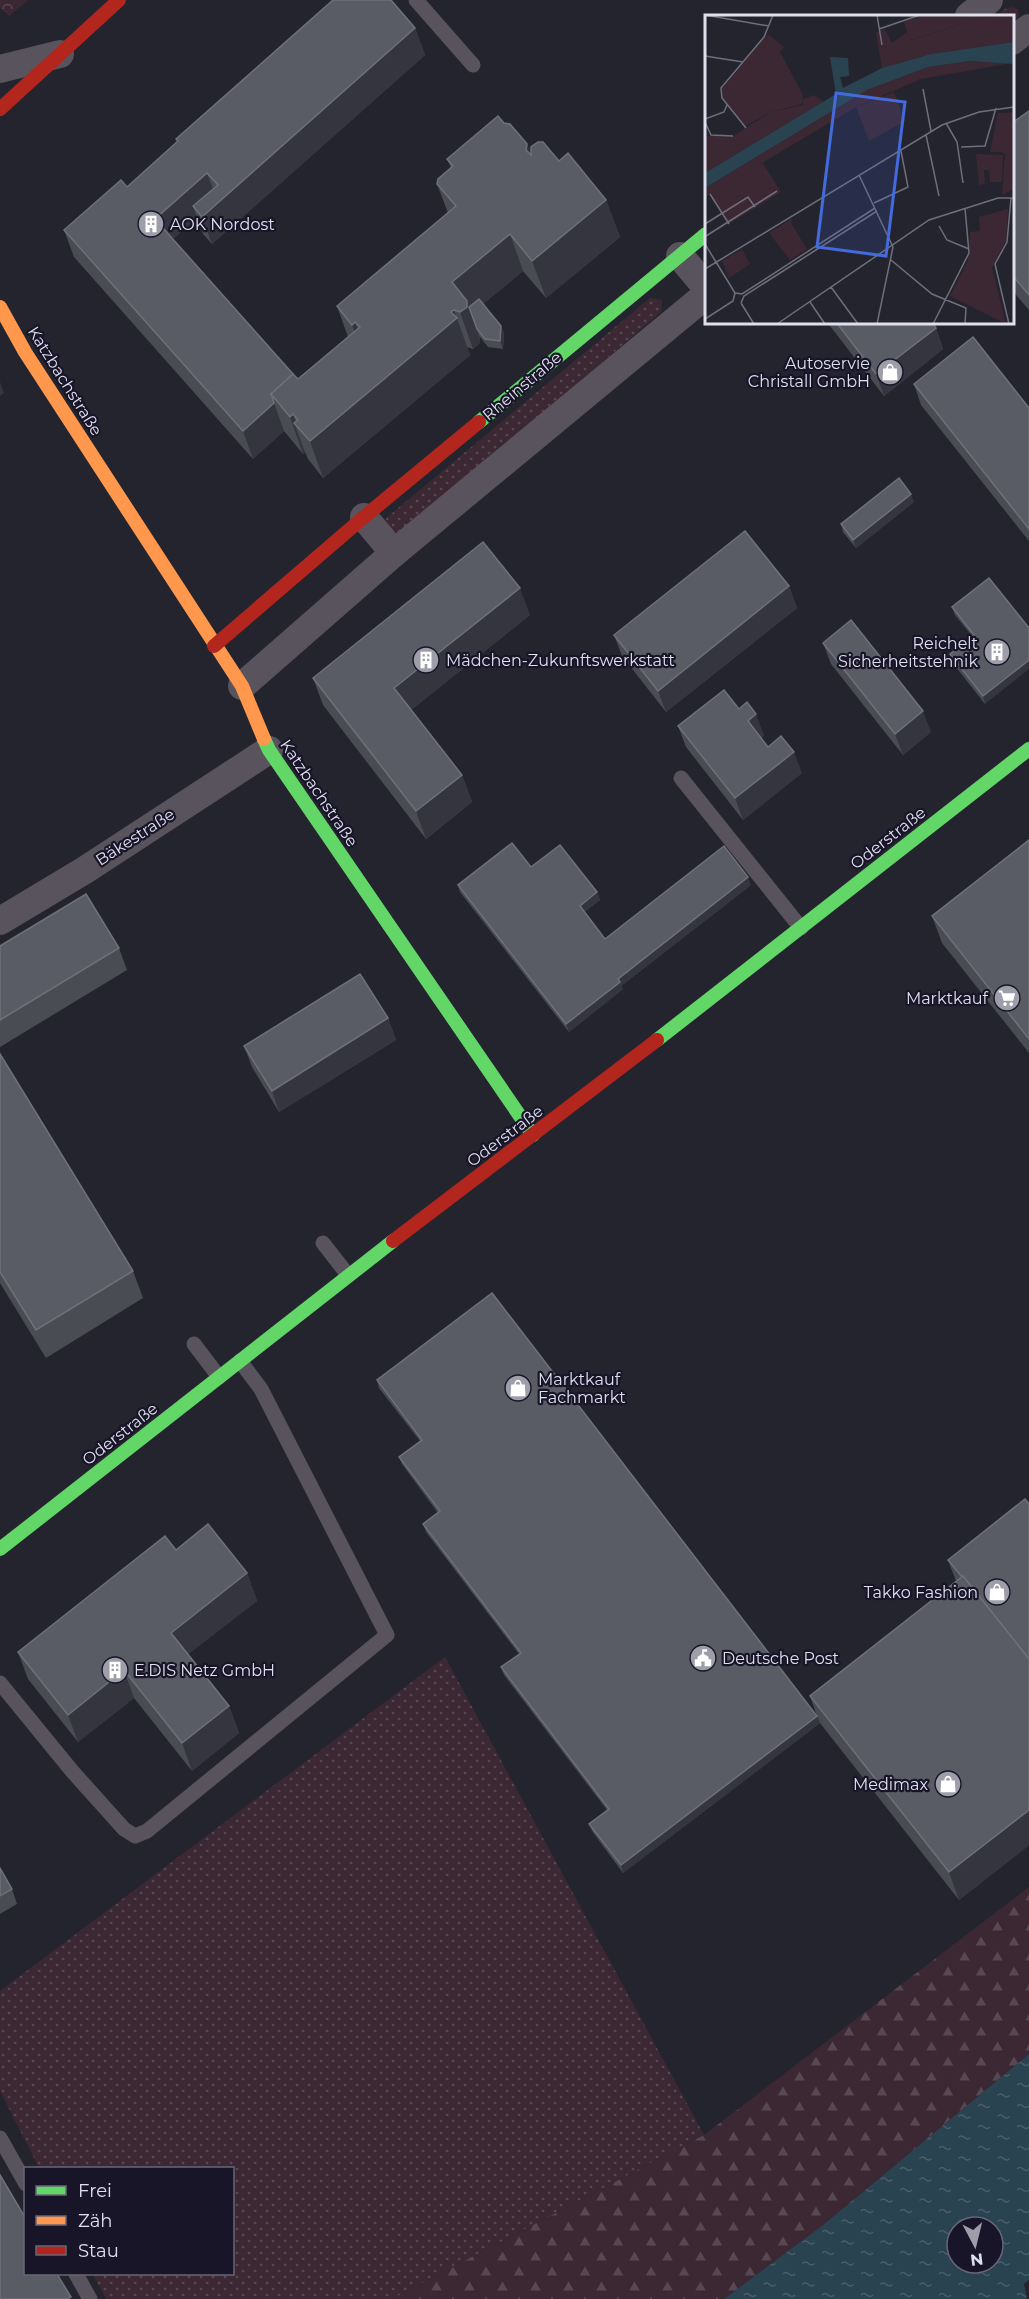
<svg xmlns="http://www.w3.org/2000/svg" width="1029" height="2299" font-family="Montserrat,sans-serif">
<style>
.grass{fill:url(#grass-dots)}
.forest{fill:url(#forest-firs)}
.park{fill:url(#park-crowns)}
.water{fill:url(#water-ripples);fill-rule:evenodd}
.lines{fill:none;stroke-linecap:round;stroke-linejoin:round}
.lane{stroke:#58535c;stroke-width:15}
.street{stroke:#58535c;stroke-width:28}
.fast{stroke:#63d668;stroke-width:14}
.slow{stroke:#ff974d;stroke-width:14}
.jam{stroke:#b3261e;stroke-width:14}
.wall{fill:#4a4c54}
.shaded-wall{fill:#34353f}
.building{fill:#5a5c65;stroke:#6f707a;stroke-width:1.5}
.labels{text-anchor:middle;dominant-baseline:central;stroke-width:4.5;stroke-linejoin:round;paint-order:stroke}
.poi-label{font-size:16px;fill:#e0dfed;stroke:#181529;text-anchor:start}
.street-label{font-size:16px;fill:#e0dfed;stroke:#181529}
.inset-road{fill:none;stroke:#6f6f7b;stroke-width:1.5}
.view{fill:#446bdc;fill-opacity:0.15;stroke:#446bdc;stroke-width:3}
.inset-edge{fill:none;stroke:#e0dfed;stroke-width:3}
</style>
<defs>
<pattern id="grass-dots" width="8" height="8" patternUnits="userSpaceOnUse" patternTransform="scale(1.5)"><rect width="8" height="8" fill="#3b2833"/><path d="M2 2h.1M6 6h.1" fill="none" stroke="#574751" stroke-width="1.8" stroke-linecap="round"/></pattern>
<pattern id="forest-firs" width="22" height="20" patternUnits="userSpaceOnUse" patternTransform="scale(1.5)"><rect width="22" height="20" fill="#3b2833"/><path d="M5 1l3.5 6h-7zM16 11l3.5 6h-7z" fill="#574751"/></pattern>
<pattern id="park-crowns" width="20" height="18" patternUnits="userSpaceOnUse" patternTransform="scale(1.5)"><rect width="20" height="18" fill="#3b2833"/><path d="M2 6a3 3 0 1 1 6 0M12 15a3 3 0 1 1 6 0" fill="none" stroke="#574751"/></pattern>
<pattern id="water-ripples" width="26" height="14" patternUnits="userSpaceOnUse" patternTransform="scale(1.5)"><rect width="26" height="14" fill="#2a4351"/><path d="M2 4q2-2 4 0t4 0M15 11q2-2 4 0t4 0" fill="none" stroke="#495e6a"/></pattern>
</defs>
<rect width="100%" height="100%" fill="#24242f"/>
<g class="grass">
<polygon points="1014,7 1018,11 1019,17 1013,26 1012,16 996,16 1005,9"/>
<polygon points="650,298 662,300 661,312 401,535 387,529 386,518"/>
<polygon points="445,1657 704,2135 392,2299 106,2299 93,2274 232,2274 232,2168 39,2168 0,2091 0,1991"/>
</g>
<polygon class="forest" points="1029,1887 1029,2054 823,2225 724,2299 392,2299 704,2135"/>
<polygon class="park" points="0,0 28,0 9,16 0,8"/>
<path class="water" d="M1029,2054V2280L1024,2284L1027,2299H724L823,2225ZM957,2227H993V2263H957Z"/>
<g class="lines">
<g class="lane">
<polyline points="416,0 473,65"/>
<polyline points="681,778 801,928"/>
<polyline points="323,1243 348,1275"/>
<polyline points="194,1344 219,1377"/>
<polyline points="0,1683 72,1771 124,1829 135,1836 147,1831 387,1635 261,1389 240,1361"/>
<polyline points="0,2138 26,2184"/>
<polyline points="76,2274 90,2299"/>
</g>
<g class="street">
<polyline points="969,16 989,0"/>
<polyline points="1012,41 1029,28"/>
<polyline points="0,69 60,54"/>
<polyline points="680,256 706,287"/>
<polyline points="364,517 394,553"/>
<polyline points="242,686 394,553 706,295"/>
<polyline points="0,921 85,870 269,750"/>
</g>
<g class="fast">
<polyline points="479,422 706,234"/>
<polyline points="264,739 269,750 533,1135"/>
<polyline points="657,1040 1029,749"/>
<polyline points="0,1549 393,1241"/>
</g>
<polyline class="slow" points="0,307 25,352 242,686 264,739"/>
<g class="jam">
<polyline points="0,109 119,0"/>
<polyline points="214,646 364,517 479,422"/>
<polyline points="393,1241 657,1040"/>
</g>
</g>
<g class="wall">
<polygon points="415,28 425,55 212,244 203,234 197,218 173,239 298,379 348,337 337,306 448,213 437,184 451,168 447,159 504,123 527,144 531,155 559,161 606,200 620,237 546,298 523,271 483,304 501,326 504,334 503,349 488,347 480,337 480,343 473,349 467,347 470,355 323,478 308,459 305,452 303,454 284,431 253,459 74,257 64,230 127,187 177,142 176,139"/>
<polygon points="1029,111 1029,310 1012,290 1012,123"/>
<polygon points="827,322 932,322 936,328 943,349 884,396"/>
<polygon points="914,384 1029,408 1029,541 921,405"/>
<polygon points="914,502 856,548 843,532 841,524"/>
<polygon points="989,578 985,704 952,662 950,654 972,636 955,615 952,607"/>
<polygon points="789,586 797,608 666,712 622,656 614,635"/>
<polygon points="530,615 411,710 462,775 472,802 426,839 323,705 313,678"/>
<polygon points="823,643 931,732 903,755 831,664"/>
<polygon points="739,709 764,735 761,738 768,747 802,773 743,820 686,747 678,726"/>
<polygon points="1029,840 1029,1053 942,943 932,916"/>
<polygon points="531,867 597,892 600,900 584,912 605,939 751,885 621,986 623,989 569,1032 460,892 458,885"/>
<polygon points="0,946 119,948 127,970 0,1047"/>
<polygon points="388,1018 396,1040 279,1112 252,1067 244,1046"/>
<polygon points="0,1054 133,1271 143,1298 46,1358 0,1283"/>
<polygon points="377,1380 817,1716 810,1696 956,1581 948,1560 1029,1504 1029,1845 959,1900 820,1723 623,1873 592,1831 589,1824 607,1810 504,1675 501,1667 519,1654 426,1532 423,1524 438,1513 402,1464 399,1457 420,1441 379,1388"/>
<polygon points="176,1550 247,1573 257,1601 188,1654 229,1706 239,1733 192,1771 134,1698 78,1742 28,1679 18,1652"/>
<polygon points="0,1868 12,1889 17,1904 0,1914"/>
</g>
<g class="shaded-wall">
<polygon points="415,28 425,55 212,244 202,217"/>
<polygon points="527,144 541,181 526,150"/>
<polygon points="207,173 217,200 193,206 197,218 165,246 155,219"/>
<polygon points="606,200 620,237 546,298 532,261"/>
<polygon points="510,234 523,271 471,314 480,338 480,343 473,349 460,312 452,282"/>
<polygon points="454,310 470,355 323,478 310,441"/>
<polygon points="355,322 369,359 366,362 352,325"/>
<polygon points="501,326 504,334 503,349 500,341"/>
<polygon points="936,328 943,349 884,396 876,374"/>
<polygon points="299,381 293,414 297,426 294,423 305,452 303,454 290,417"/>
<polygon points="0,382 4,393 0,396"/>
<polygon points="274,403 284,431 253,459 243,431"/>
<polygon points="911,494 914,502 856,548 853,540"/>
<polygon points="789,586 797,608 666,712 658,691"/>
<polygon points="520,588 530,615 404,716 394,688"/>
<polygon points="1029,660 1029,669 985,704 983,696"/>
<polygon points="923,711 931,732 903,755 895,734"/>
<polygon points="756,714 764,735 756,742 748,721"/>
<polygon points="794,752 802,773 743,820 735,798"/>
<polygon points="462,775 472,802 426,839 416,811"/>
<polygon points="748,877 751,885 621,986 623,989 569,1032 566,1024 618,979"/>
<polygon points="597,892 600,900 582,913 580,906"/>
<polygon points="388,1018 396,1040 279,1112 272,1091"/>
<polygon points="247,1573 257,1601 181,1660 171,1633"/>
<polygon points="124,1670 134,1698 78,1742 68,1715"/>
<polygon points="229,1706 239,1733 192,1771 182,1743"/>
<polygon points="817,1716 820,1723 623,1873 621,1865"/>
<polygon points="1029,1810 1029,1845 959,1900 949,1872"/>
</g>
<g class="building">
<polygon points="333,0 391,0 415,28 202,217 193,206 218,185 207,173 155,219 293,374 271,394 274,403 243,431 64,230 121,180 127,187 178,141 176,139"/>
<polygon points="1029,111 1029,295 1012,275 1012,123"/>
<polygon points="498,116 504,123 510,124 527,144 526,150 531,155 531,147 538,142 543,142 559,161 568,153 606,200 532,261 510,234 452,282 467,301 467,307 460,312 454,310 451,312 457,318 310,441 294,423 298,420 293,414 290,417 271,394 293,374 298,379 360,327 355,322 352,325 337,306 456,206 437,184 438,179 453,166 447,159"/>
<polygon points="479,299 501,326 500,341 485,339 477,329 469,307"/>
<polygon points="836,322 932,322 936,328 876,374"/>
<polygon points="973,337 1029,408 1029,529 914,384"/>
<polygon points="899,478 911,494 853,540 841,524"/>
<polygon points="745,531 789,586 658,691 614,635"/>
<polygon points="483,542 520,588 394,688 462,775 416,811 313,678"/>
<polygon points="989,578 1029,628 1029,660 983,696 950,654 974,635 952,607"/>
<polygon points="851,620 923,711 895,734 823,643"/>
<polygon points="724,690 739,709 747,702 756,714 748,721 768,747 781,736 794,752 735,798 678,726"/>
<polygon points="1029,840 1029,1039 932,916"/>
<polygon points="512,843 531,867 560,845 597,892 580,906 605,939 724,846 748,877 618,979 620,982 566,1024 458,885"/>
<polygon points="86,894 119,948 0,1020 0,946"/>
<polygon points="360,974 388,1018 272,1091 244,1046"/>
<polygon points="0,1054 133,1271 36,1330 0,1272"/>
<polygon points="492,1293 817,1716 621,1865 589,1824 609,1809 501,1667 521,1653 423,1524 440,1511 399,1457 422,1440 377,1380"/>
<polygon points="1025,1499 1029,1504 1029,1659 963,1576 962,1577 948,1560"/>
<polygon points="208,1524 247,1573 171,1633 229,1706 182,1743 124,1670 68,1715 18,1652 165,1536 176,1550"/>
<polygon points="963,1576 1029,1659 1029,1810 949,1872 810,1696"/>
<polygon points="0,1868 12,1889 0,1896"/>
<polygon points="0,2175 26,2219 26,2274 57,2274 71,2297 67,2299 0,2299"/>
</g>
<defs>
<symbol id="building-disc" viewBox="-11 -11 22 22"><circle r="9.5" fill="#9e9eaa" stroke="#181529"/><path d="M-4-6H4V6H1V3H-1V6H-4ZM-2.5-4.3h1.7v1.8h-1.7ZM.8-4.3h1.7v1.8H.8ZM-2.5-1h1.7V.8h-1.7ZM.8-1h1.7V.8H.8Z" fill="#fff"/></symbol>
<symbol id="shop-disc" viewBox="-11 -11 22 22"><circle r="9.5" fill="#9e9eaa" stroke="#181529"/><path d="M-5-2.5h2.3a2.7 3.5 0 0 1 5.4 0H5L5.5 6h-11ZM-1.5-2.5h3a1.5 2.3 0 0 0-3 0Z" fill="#fff"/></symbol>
<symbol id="supermarket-disc" viewBox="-11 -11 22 22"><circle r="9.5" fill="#9e9eaa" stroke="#181529"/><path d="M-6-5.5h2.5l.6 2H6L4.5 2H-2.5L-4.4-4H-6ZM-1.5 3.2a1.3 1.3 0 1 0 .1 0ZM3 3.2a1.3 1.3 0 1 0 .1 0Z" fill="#fff"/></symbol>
<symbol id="civic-disc" viewBox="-11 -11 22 22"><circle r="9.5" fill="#9e9eaa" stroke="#181529"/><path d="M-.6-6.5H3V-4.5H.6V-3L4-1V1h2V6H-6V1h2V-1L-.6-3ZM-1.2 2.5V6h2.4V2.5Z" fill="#fff"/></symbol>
</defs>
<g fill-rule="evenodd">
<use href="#building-disc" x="136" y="209" width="30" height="30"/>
<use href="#shop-disc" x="875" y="357" width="30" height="30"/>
<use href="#building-disc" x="982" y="637" width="30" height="30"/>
<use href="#building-disc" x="411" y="645" width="30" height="30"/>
<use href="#supermarket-disc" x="992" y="983" width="30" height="30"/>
<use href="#shop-disc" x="503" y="1373" width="30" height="30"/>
<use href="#shop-disc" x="982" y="1577" width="30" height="30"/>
<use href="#civic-disc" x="688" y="1643" width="30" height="30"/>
<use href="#building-disc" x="100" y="1655" width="30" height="30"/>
<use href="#shop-disc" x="933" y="1769" width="30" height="30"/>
</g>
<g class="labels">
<g class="poi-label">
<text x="170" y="224">AOK Nordost</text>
<text x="870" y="363" text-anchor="end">Autoservie<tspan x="870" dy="18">Christall GmbH</tspan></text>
<text x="978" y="643" text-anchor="end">Reichelt<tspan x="978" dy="18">Sicherheitstehnik</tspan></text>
<text x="446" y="660">Mädchen-Zukunftswerkstatt</text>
<text x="988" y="998" text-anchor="end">Marktkauf</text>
<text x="538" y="1379">Marktkauf<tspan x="538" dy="18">Fachmarkt</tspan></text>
<text x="978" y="1592" text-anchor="end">Takko Fashion</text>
<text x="722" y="1658">Deutsche Post</text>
<text x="134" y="1670">E.DIS Netz GmbH</text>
<text x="928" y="1784" text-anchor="end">Medimax</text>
</g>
<g class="street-label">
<text transform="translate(65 381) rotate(58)">Katzbachstraße</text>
<text transform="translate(522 386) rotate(-40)">Rheinstraße</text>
<text transform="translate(319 793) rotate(56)">Katzbachstraße</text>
<text transform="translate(135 837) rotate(-33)">Bäkestraße</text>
<text transform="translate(888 838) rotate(-38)">Oderstraße</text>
<text transform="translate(505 1136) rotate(-37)">Oderstraße</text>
<text transform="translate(120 1434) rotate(-38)">Oderstraße</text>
</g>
</g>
<g transform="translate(705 15)">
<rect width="309" height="309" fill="#24242f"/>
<path d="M287,0H309V27L226,39L177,53L171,17L180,14L187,28L202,17L206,25ZM189,77L200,106L164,126L151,92ZM109,80L119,87L0,158V121H28L66,97L98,90V84ZM57,147L76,177L24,209L5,179ZM88,203L86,208L102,234L85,245L64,218ZM37,234L45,249L24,263L17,246Z" fill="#3b2833"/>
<path d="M265,46L307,48L216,64L151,92L0,182V173L162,75L223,52Z" fill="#3b2833"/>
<path d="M303,194L301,226L287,252L301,309L245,281L263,246L265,217L275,216L274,202Z" fill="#3b2833"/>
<path d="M300,139L309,144V174L297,180Z" fill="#3b2833"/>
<path d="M219,0H287L205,25L199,7ZM63,19L79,32L75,37L98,80L97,89L66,97L40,111L18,84L17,74ZM271,139L298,140L297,167H285L284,155H279L280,169L274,170Z" fill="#3b2833"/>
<path d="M309,97V144L296,137H285L293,98Z" fill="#3b2833"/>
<path d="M309,27V49L265,46L223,52L162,75L0,173V158L131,79L125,42L143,43L144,61L135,62L138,73L177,53L226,39Z" fill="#2a4351"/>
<path class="inset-road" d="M0,0L64,11M172,0L177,30M174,14L215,0M0,41L38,47M219,80L218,74L226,116M0,104L19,97L22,90M0,107L6,120L28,121M241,108L252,127L258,168M41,113L17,83L16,73L59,22L68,0M221,120L234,181M256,132L280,131L291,93M154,160L188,232L172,309M5,179L24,209M169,188L203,172L196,136M0,209L43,182L50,192M234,211L242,225L264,234M1,221L72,176M0,229L11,247M186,245L227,279L261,293L260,309M11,247L30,278M0,254L237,110L274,97L309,92M126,272L153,309M30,278L37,279L170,193M105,287L120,309M36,288L39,281L172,196M36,288L49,309M0,304L28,286L30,278M72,309L224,205L293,183H309M228,309L264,238L260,193M304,309L290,249L302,227L306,183"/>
<path class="view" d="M131,78L200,87L181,241L112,232Z"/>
<rect width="309" height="309" class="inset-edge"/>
</g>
<rect x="24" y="2167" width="210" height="108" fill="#181529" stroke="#686677" stroke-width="1.5"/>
<rect x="36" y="2186" width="30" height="9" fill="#63d668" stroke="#686677" stroke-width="1.5"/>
<text x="78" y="2197" font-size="18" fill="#e0dfed">Frei</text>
<rect x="36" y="2216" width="30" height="9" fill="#ff974d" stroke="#686677" stroke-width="1.5"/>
<text x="78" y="2227" font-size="18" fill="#e0dfed">Zäh</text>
<rect x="36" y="2246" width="30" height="9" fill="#b3261e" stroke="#686677" stroke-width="1.5"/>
<text x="78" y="2257" font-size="18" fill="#e0dfed">Stau</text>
<g transform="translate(975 2245) rotate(173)"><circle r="28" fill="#181529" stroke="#686677" stroke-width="1.5"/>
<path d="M0-4.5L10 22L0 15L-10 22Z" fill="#9e9eaa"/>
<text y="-9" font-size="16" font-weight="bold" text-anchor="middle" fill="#e0dfed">N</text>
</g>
</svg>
